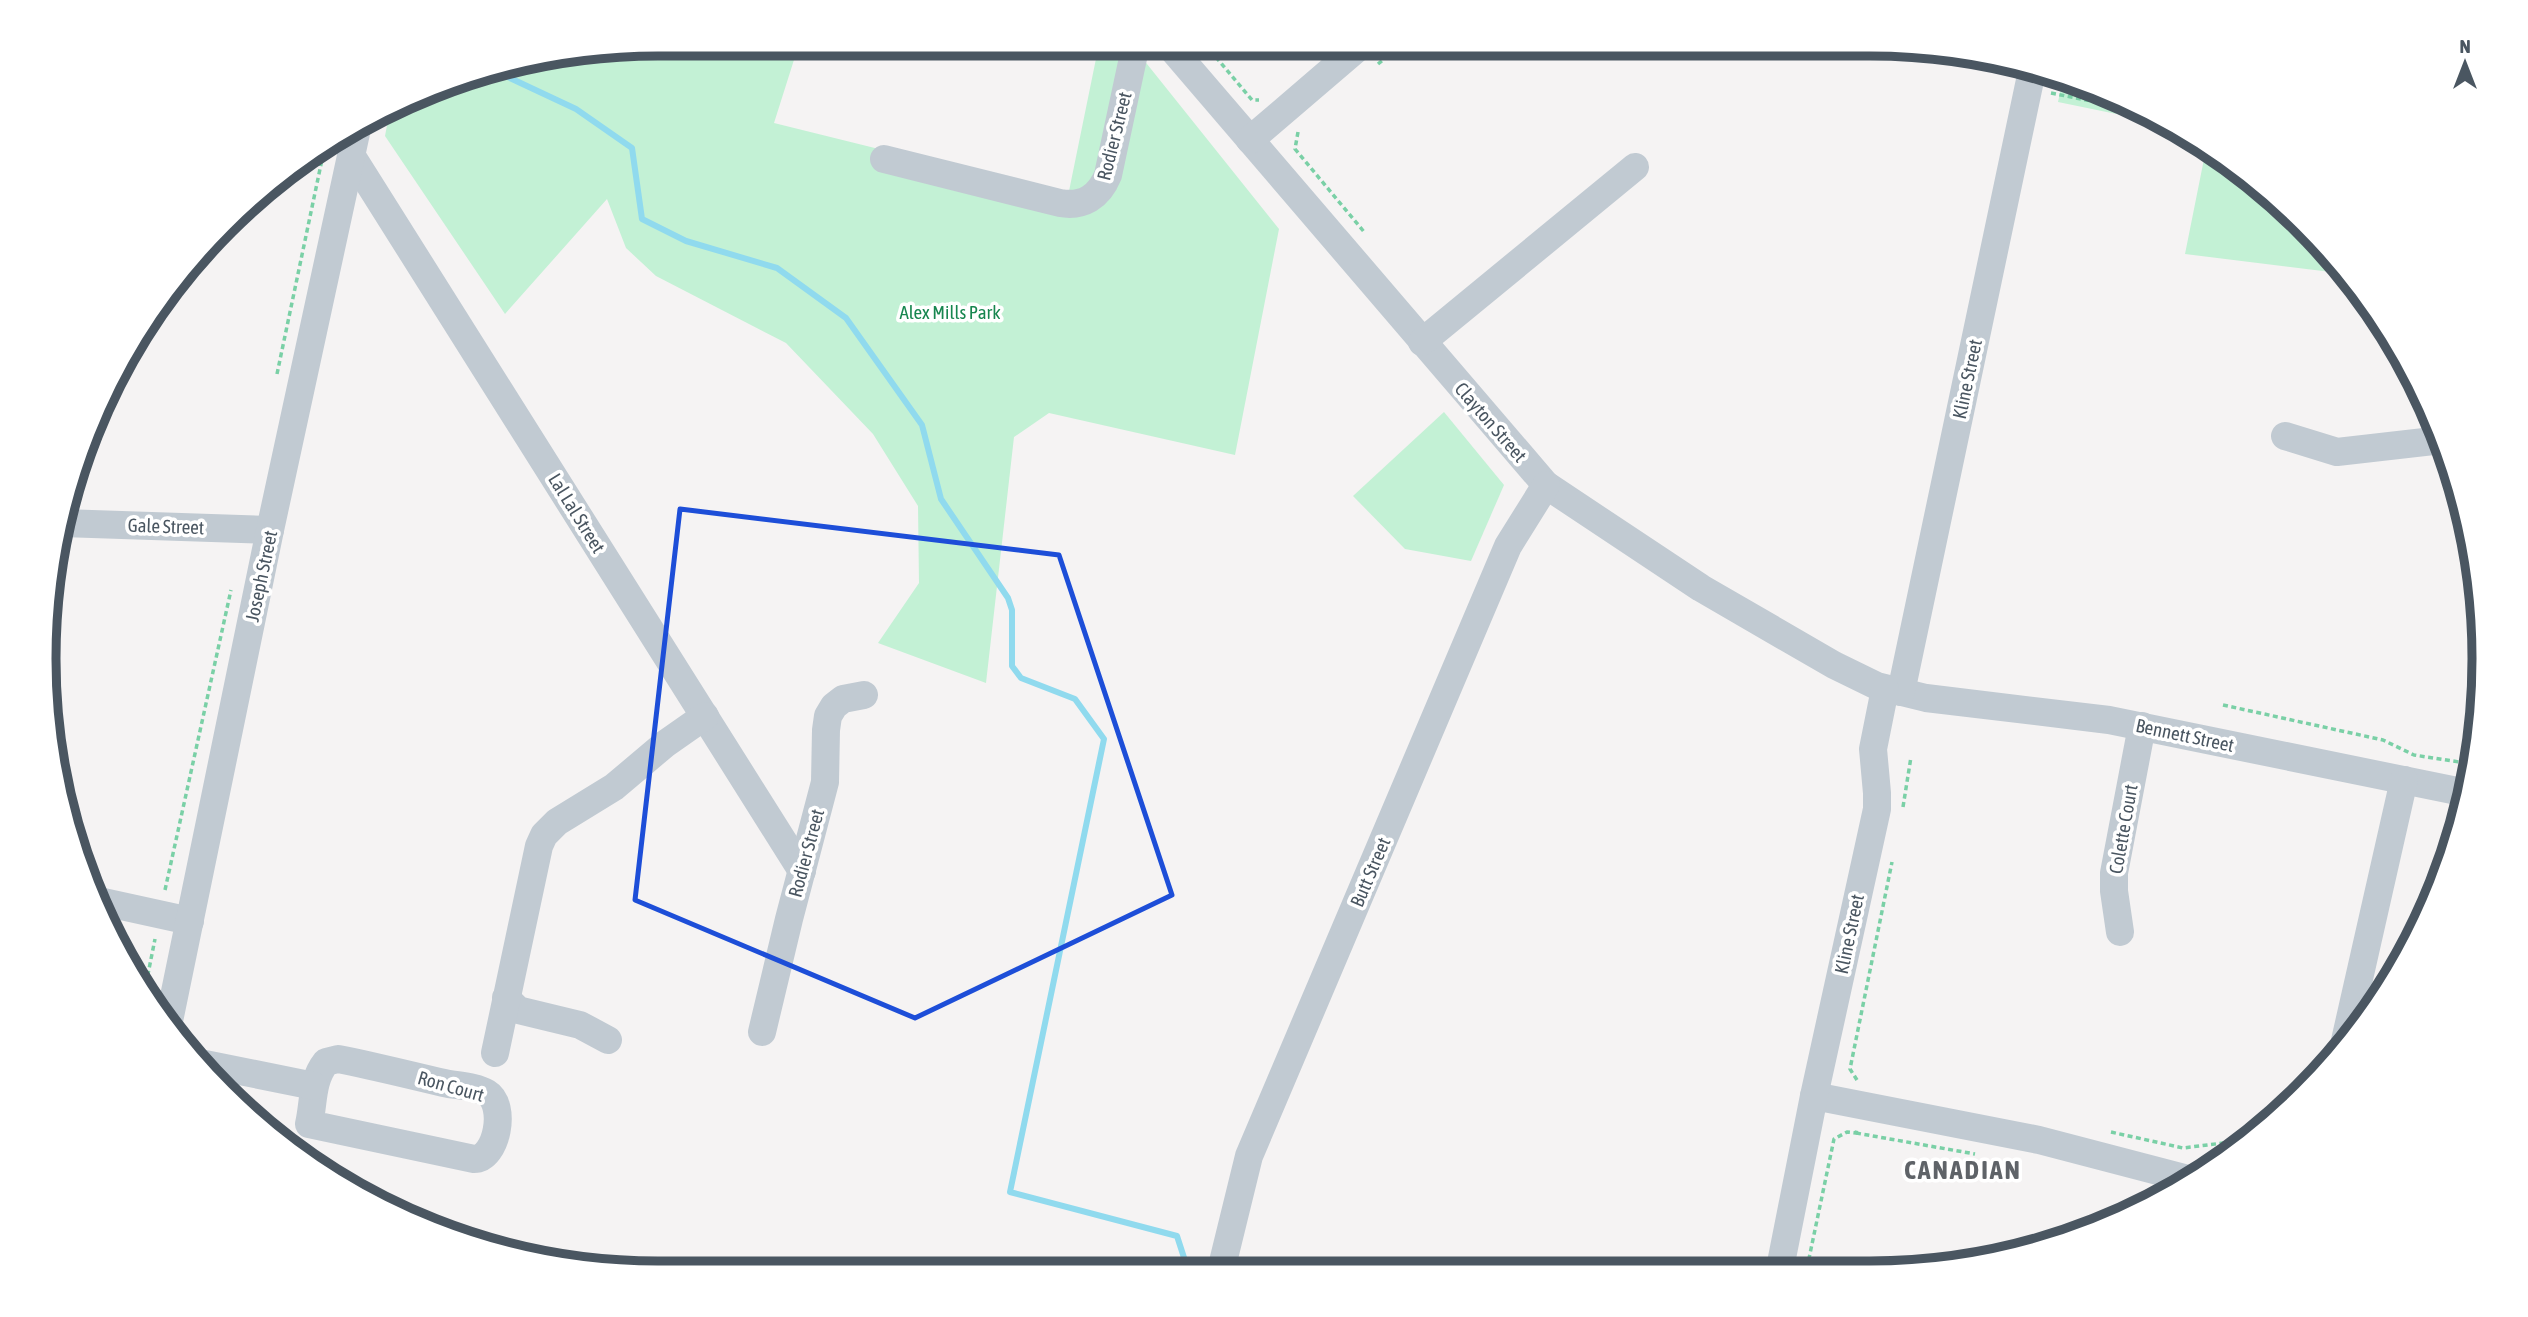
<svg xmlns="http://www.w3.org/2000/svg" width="2528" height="1317" font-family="'Asap Condensed',sans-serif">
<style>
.green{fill:#c3f1d5}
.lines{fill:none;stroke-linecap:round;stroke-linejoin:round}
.stream{stroke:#90daee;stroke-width:6}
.path{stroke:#7ad0a6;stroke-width:3.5;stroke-dasharray:5 3.5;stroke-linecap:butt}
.minor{stroke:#c1cad2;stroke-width:28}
.marked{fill:none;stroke:#1d4ed8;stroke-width:5;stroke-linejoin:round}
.labels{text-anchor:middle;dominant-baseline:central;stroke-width:7;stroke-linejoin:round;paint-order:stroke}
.street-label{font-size:19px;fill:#4a5661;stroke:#fff}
.park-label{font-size:19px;fill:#17864f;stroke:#fff}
.district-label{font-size:26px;font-weight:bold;letter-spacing:2px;fill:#5f6368;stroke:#fff}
.rim{fill:none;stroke:#4a5661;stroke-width:9}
</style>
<rect width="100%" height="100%" fill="#f5f3f3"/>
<g class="green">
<polygon points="659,44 799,44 774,123 1068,196 1099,44 1131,44 1279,229 1235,455 1049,413 1014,437 986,683 878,643 919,583 918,506 873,434 786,343 656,276 626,248 607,199 505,314 385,136 389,115 461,77"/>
<polygon points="2061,88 2123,100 2142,107 2170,125 2058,102"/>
<polygon points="2204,146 2244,171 2332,253 2347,274 2185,254 2206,149"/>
<polygon points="1444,412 1504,485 1471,561 1405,549 1353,496"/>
</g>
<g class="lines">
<polyline class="stream" points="495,71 576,109 632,148 642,219 686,241 777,268 846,318 922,425 941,499 1008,598 1012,610 1012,666 1021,678 1075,699 1104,739 1010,1192 1177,1236 1188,1270"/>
<g class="path">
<polyline points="1205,44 1252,100 1259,100"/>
<polyline points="1378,64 1401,45"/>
<polyline points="2051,93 2151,113"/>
<polyline points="1298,132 1295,149 1365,233"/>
<polyline points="277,374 324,150"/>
<polyline points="2223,705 2383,740 2414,755 2472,764"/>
<polyline points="1903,807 1911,757"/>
<polyline points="165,890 231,590"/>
<polyline points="146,984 155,939"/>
<polyline points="1857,1080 1850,1069 1892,862"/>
<polyline points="2111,1132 2183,1148 2223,1143 2239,1145"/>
<polyline points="1856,1133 1975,1154"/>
<polyline points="1807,1268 1834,1139 1847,1132 1856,1133 1857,1129"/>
</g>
<g class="minor">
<polyline points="1168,44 1546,485 1701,588 1834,665 1877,686 1926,698 2109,720 2467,793"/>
<polyline points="1250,140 1362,44"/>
<polyline points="351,155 802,871"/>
<path d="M884,159L1060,203C1083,207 1099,197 1108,175L1136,44"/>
<polyline points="1422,342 1635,167"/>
<polyline points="2285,436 2337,452 2442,440"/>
<polyline points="62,523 270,530"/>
<polyline points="1901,692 2033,66"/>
<polyline points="94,900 190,921"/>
<polyline points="2120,932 2114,891 2114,873 2142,726"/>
<polyline points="506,998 518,1010 580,1025 608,1040"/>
<polyline points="169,1021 270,530 356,133"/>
<polyline points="762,1032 789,919 825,782 826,730 828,716 834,706 843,699 864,695"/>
<polyline points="2344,1045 2404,780"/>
<polyline points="495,1053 539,846 544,835 557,822 614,787 665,744 705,716"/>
<path d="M338,1059C374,1066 409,1075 444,1083C458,1086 475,1086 487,1093C507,1105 497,1159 474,1159L309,1124C314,1103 311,1081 326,1062Z"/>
<polyline points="195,1062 314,1086"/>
<polyline points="1814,1096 2039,1140 2192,1180"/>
<polyline points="1780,1268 1814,1096 1877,809 1877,793 1873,749 1885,689"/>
<polyline points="1221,1270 1249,1156 1508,546 1546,485"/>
</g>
</g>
<path class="marked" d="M680,509L1059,555L1172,895L915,1018L635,900Z"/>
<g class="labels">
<g class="street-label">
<text transform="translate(1114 136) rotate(-76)">Rodier Street</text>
<text transform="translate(1967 379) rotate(-78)">Kline Street</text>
<text transform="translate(1491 422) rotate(49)">Clayton Street</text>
<text transform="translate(577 513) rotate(58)">Lal Lal Street</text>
<text transform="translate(166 526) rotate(2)">Gale Street</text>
<text transform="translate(261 576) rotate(-78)">Joseph Street</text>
<text transform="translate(2185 735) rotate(12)">Bennett Street</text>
<text transform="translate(2123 829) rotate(-80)">Colette Court</text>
<text transform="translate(806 853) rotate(-75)">Rodier Street</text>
<text transform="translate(1370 872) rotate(-67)">Butt Street</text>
<text transform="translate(1849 934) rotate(-78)">Kline Street</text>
<text transform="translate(451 1086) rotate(16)">Ron Court</text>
</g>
<g class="park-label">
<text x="950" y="312">Alex Mills Park</text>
</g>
<g class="district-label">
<text x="1963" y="1170">CANADIAN</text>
</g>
</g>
<path d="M0 0H2528V1317H0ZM658 56H1870A602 602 0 0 1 2472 658V659A602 602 0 0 1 1870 1261H658A602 602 0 0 1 56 659V658A602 602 0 0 1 658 56Z" fill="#fff" fill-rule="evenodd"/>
<path class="rim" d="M658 56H1870A602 602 0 0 1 2472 658V659A602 602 0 0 1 1870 1261H658A602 602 0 0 1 56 659V658A602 602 0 0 1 658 56Z"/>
<g transform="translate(2465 63)" stroke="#ffffff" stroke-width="5" paint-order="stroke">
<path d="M0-5L12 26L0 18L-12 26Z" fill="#4a5661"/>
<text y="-10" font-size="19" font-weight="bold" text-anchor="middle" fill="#4a5661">N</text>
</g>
</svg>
